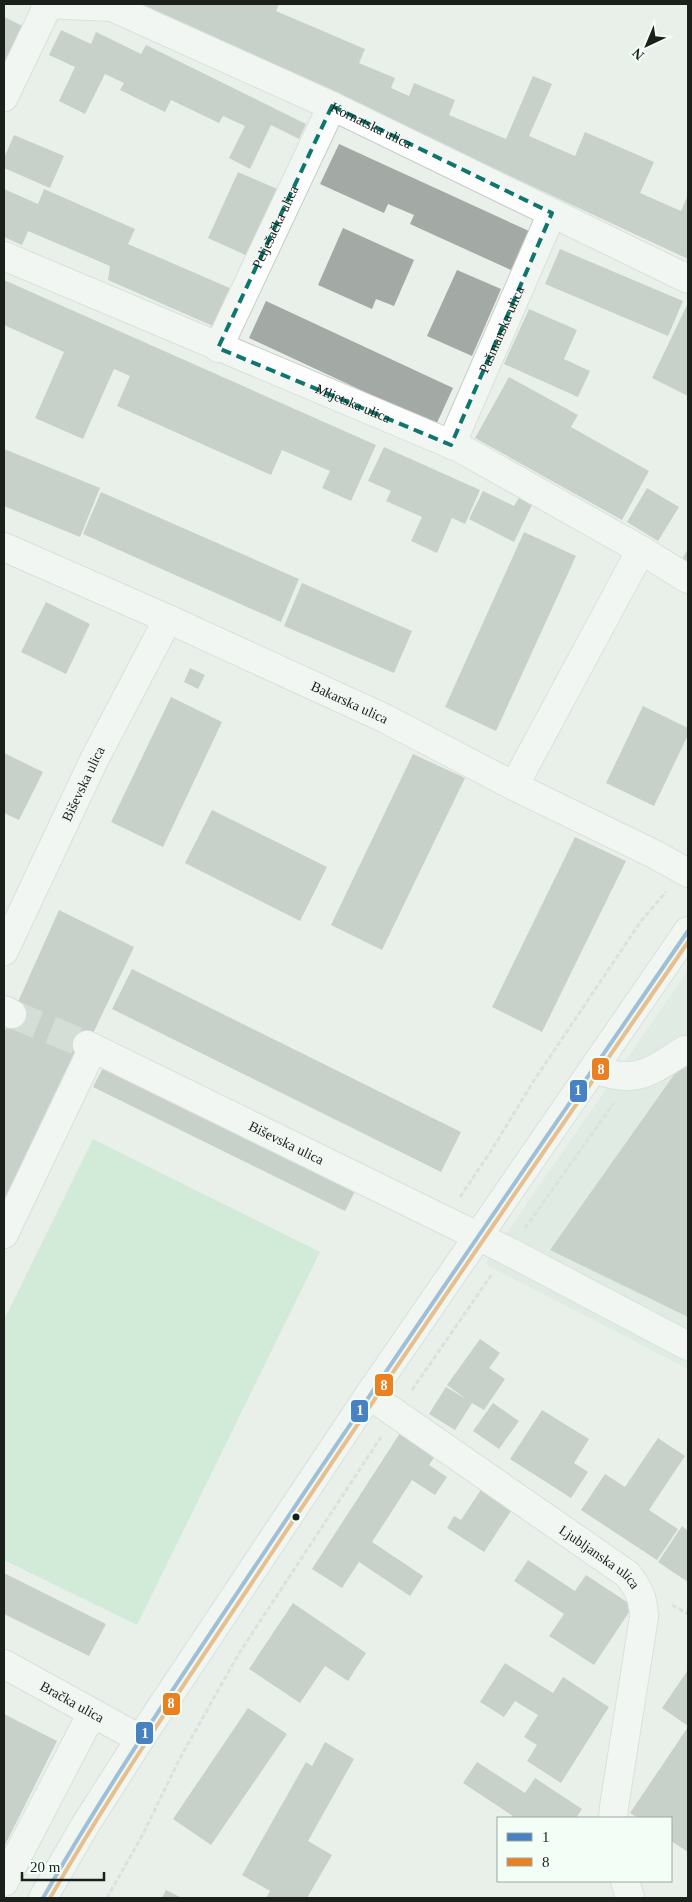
<svg xmlns="http://www.w3.org/2000/svg" width="692" height="1902" font-family="Georgia,serif">
<style>
.built{fill:#d8e7db}
.green{fill:#b6e4c4}
.building{fill:#a3a9a4}
.lines{fill:none;stroke-linecap:round;stroke-linejoin:round}
.minor-tunnel{stroke:#bfc6c0;stroke-width:28;stroke-dasharray:28 14;stroke-linecap:butt}
.minor-casing{stroke:#c7cdc8;stroke-width:30}
.path{stroke:#cccecc;stroke-width:3;stroke-dasharray:5 2.5;stroke-linecap:butt}
.minor{stroke:#fcfdfc;stroke-width:28}
.bus-1-casing{stroke:#f3fff6;stroke-width:8}
.bus-2-casing{stroke:#f3fff6;stroke-width:8}
.bus-1{stroke:#4982c3;stroke-width:4}
.bus-2{stroke:#ea8020;stroke-width:4}
.marked{fill:none;stroke:#0f766e;stroke-width:4;stroke-dasharray:10 6;stroke-linejoin:round}
.bus-dot{fill:#1b201c;stroke:#f3fff6;stroke-width:2}
.labels{text-anchor:middle;dominant-baseline:central;stroke-width:4;stroke-linejoin:round;paint-order:stroke}
.street-label{font-size:14px;fill:#1b201c;stroke:#f3fff6}
.line-badge{stroke:#f3fff6;stroke-width:2}
.badge-label{font-size:14px;text-anchor:middle;font-weight:bold;fill:#fff}
</style>
<rect width="100%" height="100%" fill="#e8f0e9"/>
<polygon class="built" points="688,970 688,1369 485,1264"/>
<polygon class="green" points="93,1139 320,1252 137,1625 4,1560 4,1320"/>
<g class="building">
<polygon points="141,4 279,4 276,11 365,49 359,63 395,78 391,88 409,96 414,83 455,100 449,115 506,139 533,76 552,84 529,136 575,156 585,132 654,162 640,193 681,211 688,195 688,259"/>
<polygon points="4,17 29,29 4,81"/>
<polygon points="61,30 91,44 96,32 141,54 146,45 306,124 299,139 271,125 250,169 229,158 245,126 223,116 219,123 171,100 165,112 120,90 124,83 105,74 85,114 59,101 75,67 49,55"/>
<polygon points="14,135 64,156 50,188 4,168 4,158"/>
<polygon points="339,144 529,231 511,270 410,224 414,215 388,204 384,213 320,184"/>
<polygon points="238,172 282,191 252,258 208,238"/>
<polygon points="4,189 38,204 44,189 135,229 128,244 232,289 215,327 108,280 110,266 28,231 22,245 4,237"/>
<polygon points="343,228 414,260 394,306 376,299 372,309 318,285"/>
<polygon points="560,249 683,301 668,336 545,284"/>
<polygon points="457,270 501,289 472,356 427,336"/>
<polygon points="4,280 376,445 351,501 322,488 330,471 282,450 271,475 117,406 130,376 114,369 83,439 35,418 64,352 4,325"/>
<polygon points="266,301 453,388 436,425 249,338"/>
<polygon points="688,303 688,396 652,378"/>
<polygon points="529,309 577,330 564,359 590,371 578,397 504,364"/>
<polygon points="509,377 578,415 571,427 649,471 622,520 475,438"/>
<polygon points="384,447 480,490 465,524 452,518 437,553 411,541 422,517 386,501 391,491 368,481"/>
<polygon points="4,449 100,488 80,537 4,506"/>
<polygon points="647,488 679,507 658,541 627,522"/>
<polygon points="483,491 514,506 520,496 533,503 514,542 469,519"/>
<polygon points="101,492 299,579 281,622 83,534"/>
<polygon points="524,532 576,556 496,731 445,707"/>
<polygon points="688,549 688,563 682,559"/>
<polygon points="302,583 412,631 394,673 284,626"/>
<polygon points="46,602 90,624 66,674 21,652"/>
<polygon points="190,668 205,675 198,689 184,682"/>
<polygon points="171,697 222,722 163,847 111,822"/>
<polygon points="643,706 688,728 688,735 654,806 606,783"/>
<polygon points="4,753 43,772 19,820 4,813"/>
<polygon points="413,754 465,778 382,950 331,925"/>
<polygon points="212,810 327,867 300,921 185,863"/>
<polygon points="575,837 626,861 542,1032 492,1007"/>
<polygon points="59,910 134,947 4,1221 4,1033"/>
<polygon points="132,969 461,1132 441,1172 112,1009"/>
<polygon points="683,1062 688,1066 688,1317 550,1250"/>
<polygon points="105,1064 357,1187 345,1211 93,1087"/>
<polygon points="480,1339 500,1353 489,1368 505,1379 484,1410 472,1403 455,1430 429,1414 446,1387 466,1399 447,1385"/>
<polygon points="493,1403 519,1421 499,1449 473,1431"/>
<polygon points="542,1410 589,1439 574,1463 588,1472 571,1498 510,1459"/>
<polygon points="404,1427 439,1450 429,1465 447,1477 435,1495 412,1480 372,1542 423,1576 410,1596 359,1562 342,1588 312,1569"/>
<polygon points="658,1438 685,1456 649,1510 678,1529 657,1560 581,1510 605,1474 625,1487"/>
<polygon points="482,1488 513,1508 484,1552 447,1528 454,1516 461,1520"/>
<polygon points="682,1526 688,1531 688,1582 658,1562"/>
<polygon points="528,1560 575,1591 586,1575 633,1606 594,1665 549,1636 564,1614 514,1581"/>
<polygon points="4,1573 106,1624 89,1656 4,1614"/>
<polygon points="293,1603 366,1653 348,1681 325,1666 300,1703 249,1669"/>
<polygon points="505,1663 553,1693 563,1677 609,1707 561,1783 527,1761 537,1745 524,1737 538,1715 515,1701 504,1717 480,1702"/>
<polygon points="688,1670 688,1726 662,1708"/>
<polygon points="248,1708 287,1734 211,1845 173,1819"/>
<polygon points="4,1714 57,1741 4,1847"/>
<polygon points="688,1727 688,1852 671,1841 671,1818 638,1818 630,1813"/>
<polygon points="325,1742 354,1759 308,1841 332,1855 307,1898 266,1898 270,1891 242,1875 306,1762 312,1766"/>
<polygon points="477,1762 525,1793 535,1778 582,1809 576,1818 512,1818 513,1816 463,1783"/>
<polygon points="166,1890 182,1898 162,1898"/>
</g>
<g class="lines">
<polyline class="minor-tunnel" points="12,1014 87,1045"/>
<defs>
<g id="minor">
<path id="s1" d="M45,4L112,7L332,106L688,279"/>
<polyline points="4,97 48,5"/>
<path id="s2" d="M4,256L460,448L641,550L688,579"/>
<path id="s3" d="M218,348L332,106"/>
<path id="s4" d="M451,445L552,213"/>
<path id="s5" d="M4,547L168,619L384,718L514,786L656,855L688,873"/>
<polyline points="514,786 641,550"/>
<path id="s6" d="M4,951L95,758L168,619"/>
<polyline points="4,1010 12,1014"/>
<path id="s7" d="M87,1045L508,1251L688,1346"/>
<path d="M594,1069C637,1085 649,1072 685,1050H688"/>
<polyline points="4,1234 93,1048"/>
<path id="s8" d="M369,1395L627,1574C639,1589 643,1597 644,1617L614,1807L613,1818"/>
<path id="s9" d="M4,1664L140,1739"/>
<polyline points="625,1881 630,1898"/>
<polyline points="4,1882 92,1713"/>
<polyline points="43,1898 84,1827 140,1739 369,1395 688,931"/>
</g>
</defs>
<use href="#minor" class="minor-casing"/>
<g class="path">
<polyline points="460,1197 491,1151 533,1082 641,921 666,892"/>
<polyline points="525,1228 614,1103"/>
<polyline points="412,1390 492,1274"/>
<polyline points="672,1605 688,1614"/>
<polyline points="107,1898 143,1834 179,1760 238,1655 381,1437"/>
</g>
<use href="#minor" class="minor"/>
<defs>
<path id="bus-1" d="M43,1898C113,1776 192,1661 270,1544C407,1338 548,1135 688,931"/>
<path id="bus-2" d="M50,1898C119,1778 198,1664 275,1548C410,1344 550,1143 688,942"/>
</defs>
<use href="#bus-1" class="bus-1-casing"/>
<use href="#bus-2" class="bus-2-casing"/>
<use href="#bus-1" class="bus-1"/>
<use href="#bus-2" class="bus-2"/>
</g>
<path d="M0 0H692V1902H0ZM332,106L552,213L451,445L218,348Z" fill="#e8f0e9" fill-opacity=".55" fill-rule="evenodd"/>
<path class="marked" d="M332,106L552,213L451,445L218,348Z"/>
<circle class="bus-dot" cx="296" cy="1517" r="4.5"/>
<g class="labels">
<g class="street-label">
<text stroke="none"><textPath href="#s1" startOffset="352">Kornatska ulica</textPath></text>
<text stroke="none"><textPath href="#s3" startOffset="134">Pelješačka ulica</textPath></text>
<text stroke="none"><textPath href="#s4" startOffset="126">Pašmanska ulica</textPath></text>
<text stroke="none"><textPath href="#s2" startOffset="379">Mljetska ulica</textPath></text>
<text stroke="none"><textPath href="#s5" startOffset="379">Bakarska ulica</textPath></text>
<text stroke="none"><textPath href="#s6" startOffset="185">Biševska ulica</textPath></text>
<text stroke="none"><textPath href="#s7" startOffset="222">Biševska ulica</textPath></text>
<text stroke="none"><textPath href="#s8" startOffset="282">Ljubljanska ulica</textPath></text>
<text stroke="none"><textPath href="#s9" startOffset="78">Bračka ulica</textPath></text>
</g>
</g>
<g class="line-badge">
<rect x="591" y="1057" width="19" height="24" rx="5" fill="#ea8020"/>
<rect x="569" y="1079" width="19" height="24" rx="5" fill="#4982c3"/>
<rect x="374" y="1373" width="20" height="24" rx="5" fill="#ea8020"/>
<rect x="350" y="1399" width="19" height="24" rx="5" fill="#4982c3"/>
<rect x="162" y="1692" width="19" height="24" rx="5" fill="#ea8020"/>
<rect x="135" y="1721" width="19" height="24" rx="5" fill="#4982c3"/>
</g>
<g class="badge-label">
<text x="601" y="1074">8</text>
<text x="578" y="1095">1</text>
<text x="384" y="1390">8</text>
<text x="360" y="1415">1</text>
<text x="171" y="1708">8</text>
<text x="145" y="1738">1</text>
</g>
<rect width="692" height="1902" fill="none" stroke="#1b201c" stroke-width="10"/>
<rect x="497" y="1817" width="175" height="65" fill="#f3fff6" stroke="#9da69f"/>
<rect x="507" y="1833" width="25" height="8" fill="#4982c3" stroke="#9da69f"/>
<text x="542" y="1842" font-size="15" fill="#1b201c">1</text>
<rect x="507" y="1858" width="25" height="8" fill="#ea8020" stroke="#9da69f"/>
<text x="542" y="1867" font-size="15" fill="#1b201c">8</text>
<g transform="translate(647 45) rotate(224)" stroke="#f3fff6" stroke-width="4" paint-order="stroke">
<path d="M0-4L9 19L0 12L-9 19Z" fill="#1b201c"/>
<text y="-8" font-size="14" font-weight="bold" text-anchor="middle" fill="#1b201c">N</text>
</g>
<path d="M22 1872v8h82v-8" fill="none" stroke="#1b201c" stroke-width="2.5"/>
<text x="30" y="1872" font-size="15" fill="#1b201c" stroke="#f3fff6" stroke-width="4" paint-order="stroke">20 m</text>
</svg>
